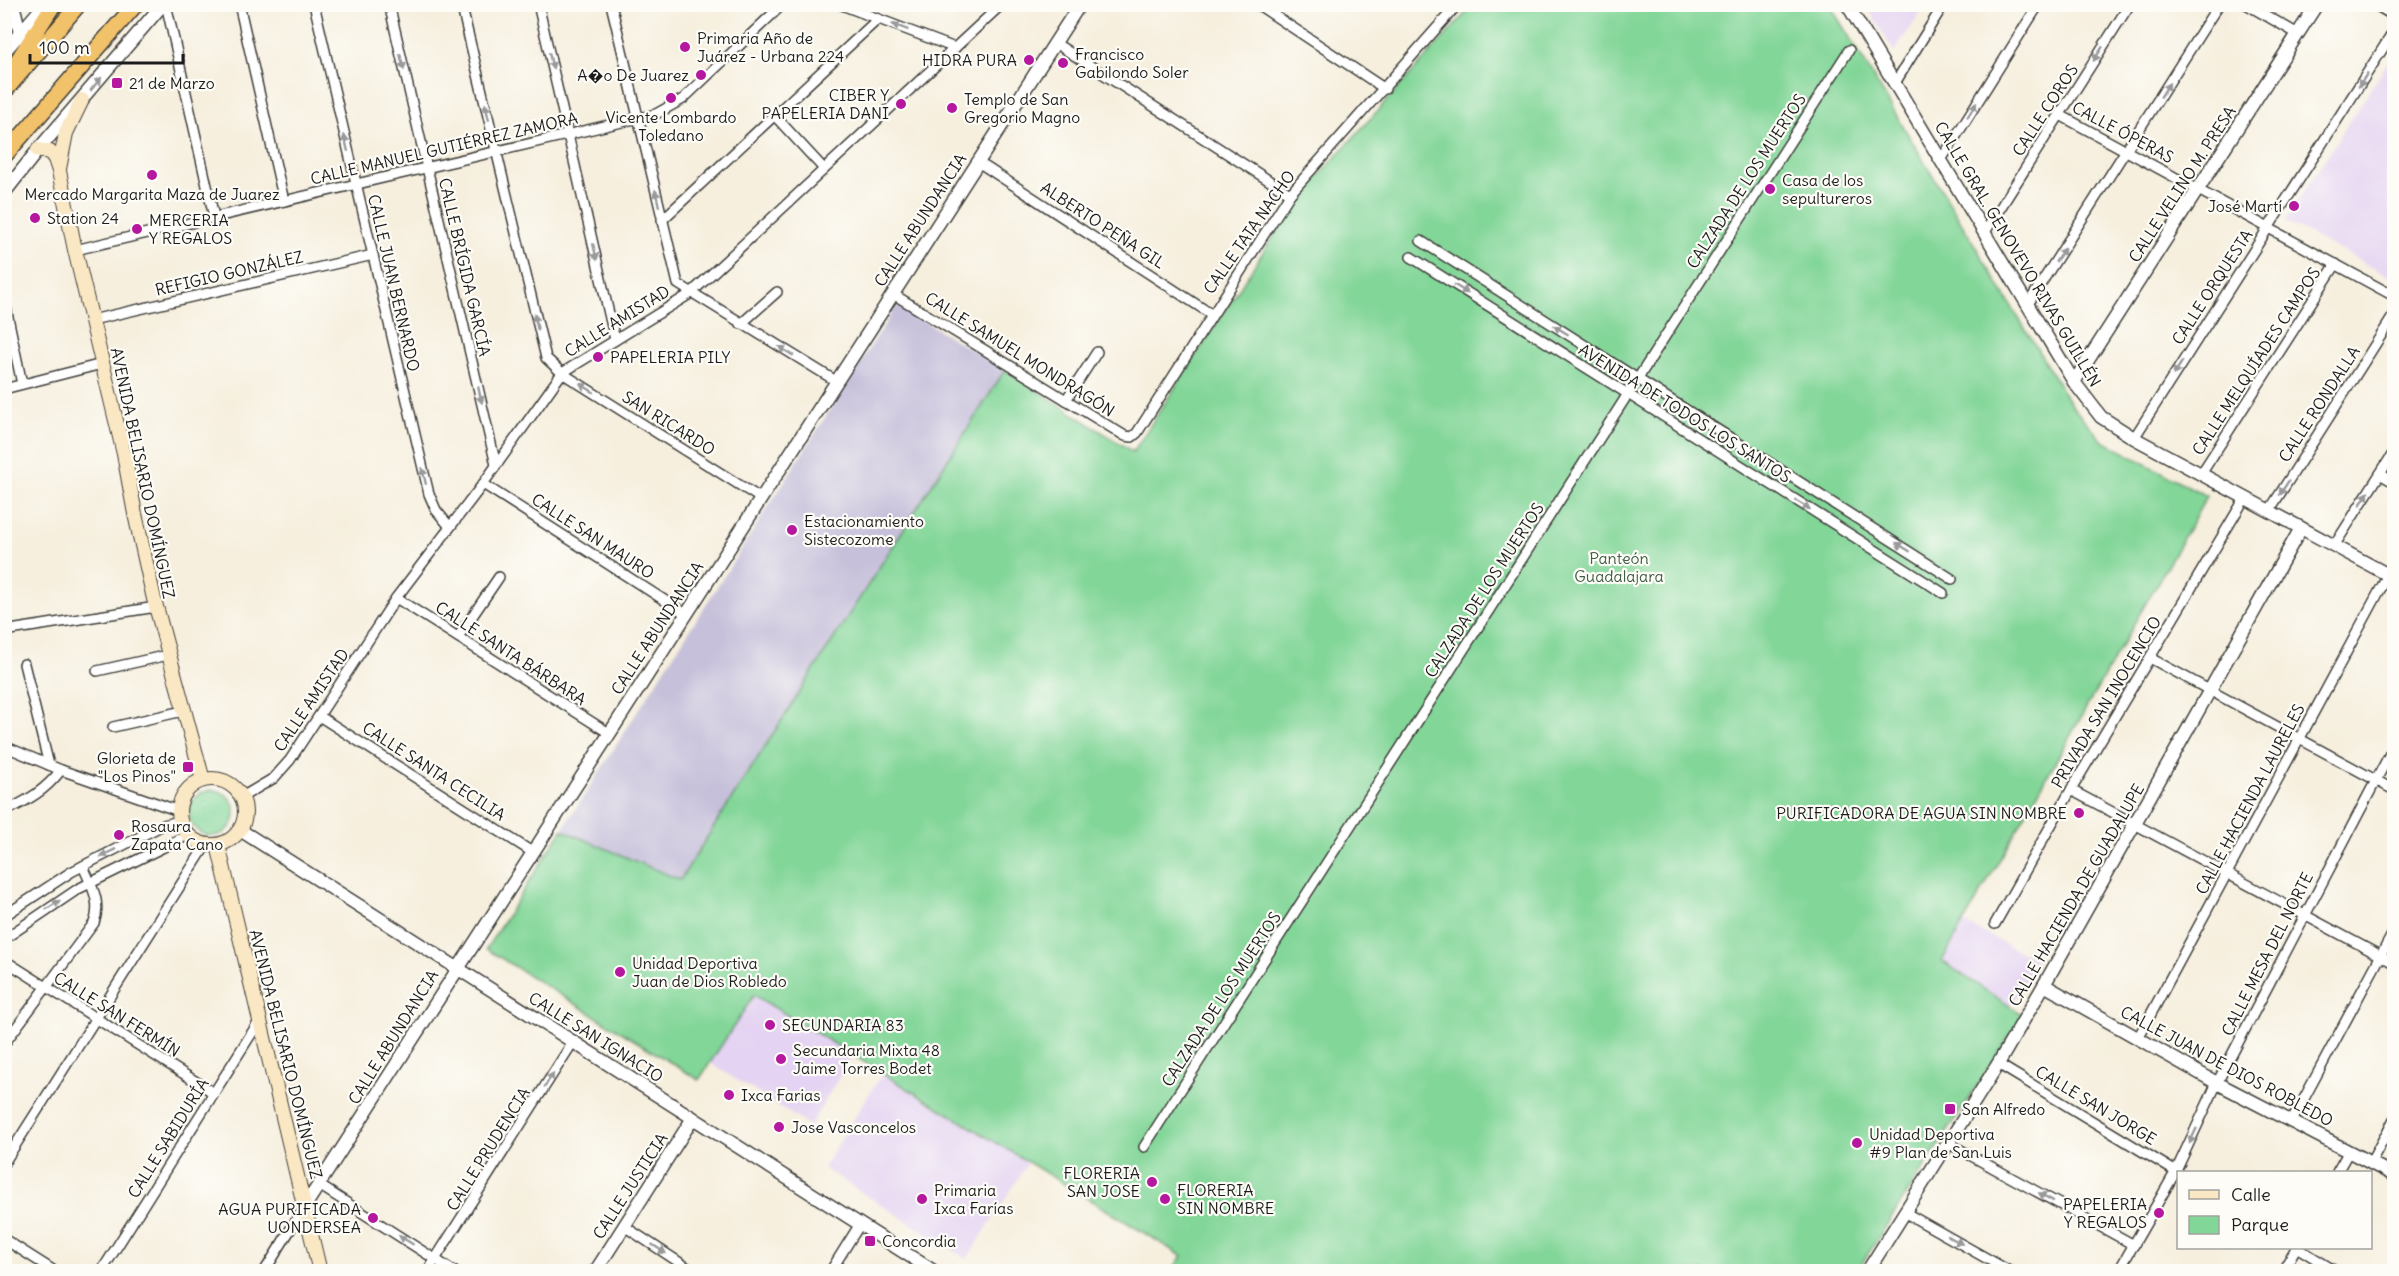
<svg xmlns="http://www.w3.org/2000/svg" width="2399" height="1276" font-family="Delius,sans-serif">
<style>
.built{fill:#e4d3f2}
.industrial{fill:#c6c0da}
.green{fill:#82d698;stroke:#4f795a;stroke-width:1.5}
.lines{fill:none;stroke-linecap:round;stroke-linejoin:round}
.minor-casing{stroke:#3d3c39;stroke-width:12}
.tertiary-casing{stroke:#3d3c39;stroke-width:15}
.secondary-casing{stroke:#3d3c39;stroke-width:16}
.trunk-casing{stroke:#3d3c39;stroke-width:18}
.minor{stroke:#fff;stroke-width:9}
.tertiary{stroke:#fff;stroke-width:12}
.secondary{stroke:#fae7c3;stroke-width:14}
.trunk{stroke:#f2c26a;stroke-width:15}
.oneway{fill:#999}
.poi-dot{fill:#b5179e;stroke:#fdfcf7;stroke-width:2}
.labels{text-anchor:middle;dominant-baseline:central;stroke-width:4.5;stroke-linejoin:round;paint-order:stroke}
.poi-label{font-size:16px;fill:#1c1c1c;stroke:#fdfcf7;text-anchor:start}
.street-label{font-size:16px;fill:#1c1c1c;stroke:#fdfcf7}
.park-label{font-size:16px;fill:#405d47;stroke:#fdfcf7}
</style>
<rect width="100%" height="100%" fill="#fdfcf7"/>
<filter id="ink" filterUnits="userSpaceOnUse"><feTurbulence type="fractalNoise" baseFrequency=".0167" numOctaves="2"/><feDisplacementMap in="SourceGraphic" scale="12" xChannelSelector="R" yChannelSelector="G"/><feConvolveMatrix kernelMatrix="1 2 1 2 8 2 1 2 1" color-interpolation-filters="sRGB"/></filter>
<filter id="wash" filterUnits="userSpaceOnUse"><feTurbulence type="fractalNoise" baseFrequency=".008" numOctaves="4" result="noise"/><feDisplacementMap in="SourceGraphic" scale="24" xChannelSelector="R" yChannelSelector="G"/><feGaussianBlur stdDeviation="1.35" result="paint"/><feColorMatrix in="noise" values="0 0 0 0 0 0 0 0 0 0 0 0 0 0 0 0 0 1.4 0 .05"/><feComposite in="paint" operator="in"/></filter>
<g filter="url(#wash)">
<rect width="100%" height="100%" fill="#f6efde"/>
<g class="built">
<polygon points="1866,5 1926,5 1894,52"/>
<polygon points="2394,53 2394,279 2285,221"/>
<polygon points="1964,923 2037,960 2010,1006 1942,962"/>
<polygon points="754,995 852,1055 810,1126 710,1063"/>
<polygon points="882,1074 1028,1163 967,1259 823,1168"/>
</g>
<polygon class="industrial" points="897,305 1005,370 680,880 562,830"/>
<g class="green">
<polygon points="1473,5 1830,5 2071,405 2103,441 2207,496 1942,961 2023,1015 1857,1271 1172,1271 1182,1256 754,995 699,1080 486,949 562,830 680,880 1005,370 1133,452 1297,200"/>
<circle cx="212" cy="813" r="23"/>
</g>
</g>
<g filter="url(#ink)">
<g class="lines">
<defs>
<g id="minor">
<polyline points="166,4 214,217"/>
<polyline points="239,4 284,201"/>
<polyline points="314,4 429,494 436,510 450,527"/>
<polyline points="389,4 496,465"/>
<polyline points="461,4 546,358 562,373 760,498"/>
<polyline points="538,4 615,340"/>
<polyline points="611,4 678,284 836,381"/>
<polyline points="839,4 955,48"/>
<polyline points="1257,4 1385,89"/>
<polyline points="2246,4 2298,34"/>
<polyline points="2374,4 2394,16"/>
<polyline points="1055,43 1290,194"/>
<polyline points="1895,83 1944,4"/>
<polyline points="774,115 824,169"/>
<polyline points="2060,115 2394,296"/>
<polyline points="1941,160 2039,4"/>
<polyline points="978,162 1211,314"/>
<polyline points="662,220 878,19"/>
<polyline points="1985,232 2130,4"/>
<polyline points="1421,241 1952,579"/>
<polyline points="75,250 656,114 683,99 783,4"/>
<polyline points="1411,257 1943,593"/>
<polyline points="893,294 1125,436 1132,437 1137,433 1290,194 1458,4"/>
<polyline points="4,298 22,384"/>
<polyline points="2028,304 2219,4"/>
<polyline points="92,320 373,255"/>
<polyline points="741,324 777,292"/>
<polyline points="4,389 102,364"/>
<polyline points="1066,400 1097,352"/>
<polyline points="2134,438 2394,31"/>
<polyline points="2201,474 2336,264"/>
<polyline points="2380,474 2394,482"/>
<polyline points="483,484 686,614"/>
<polyline points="2269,511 2394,315"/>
<polyline points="2334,546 2394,452"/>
<polyline points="396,598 609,733"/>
<polyline points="4,631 156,607"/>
<polyline points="458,637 499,577"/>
<polyline points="2150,658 2394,790"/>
<polyline points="24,664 49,765"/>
<polyline points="97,671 168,655"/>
<polyline points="319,716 532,852"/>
<polyline points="113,727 183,711"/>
<polyline points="4,746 61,770 179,811"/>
<polyline points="2071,790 2394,963"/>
<polyline points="242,797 274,778 290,760 396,598 483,484 562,373 690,294 1002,4"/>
<path d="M4,812C28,800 45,791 61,770"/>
<polyline points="4,916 71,872 163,825 180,821"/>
<polyline points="1995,924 2071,790 2245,498"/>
<polyline points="4,939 78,889 188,835"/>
<polyline points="4,960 214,1093"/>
<polyline points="2138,1038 2388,575"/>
<path d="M4,1044L94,923C102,902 91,885 83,866"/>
<polyline points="1998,1064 2178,1173"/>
<polyline points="2292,1121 2394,931"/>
<polyline points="1948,1143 2134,1245"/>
<polyline points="1144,1147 1849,50"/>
<polyline points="2371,1162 2394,1119"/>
<polyline points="4,1163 206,845"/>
<polyline points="2337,1172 2349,1151"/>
<polyline points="319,1185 455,1272"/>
<polyline points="1904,1212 2011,1272"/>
<polyline points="624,1226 694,1272"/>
<polyline points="4,1239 56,1272"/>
<polyline points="2298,1248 2337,1272"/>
<polyline points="101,1272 260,1020"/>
<polyline points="264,1272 305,1206"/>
<polyline points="427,1272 573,1042"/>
<polyline points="830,1272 860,1224"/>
<polyline points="2118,1272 2176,1171 2217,1083 2394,746"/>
<polyline points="2282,1272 2296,1248"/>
</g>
<g id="tertiary">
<polyline points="13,4 21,37"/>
<polyline points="1847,4 2074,382 2101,417 2134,438 2394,578"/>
<polyline points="4,52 45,4"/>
<polyline points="4,193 38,150 163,4"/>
<polyline points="2074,382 2317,4"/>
<polyline points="240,830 935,1272"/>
<polyline points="2044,985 2217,1083 2394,1175"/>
<polyline points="305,1206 1080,4"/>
<polyline points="595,1272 693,1118"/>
<polyline points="1867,1272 1998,1064 2044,985 2301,528"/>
</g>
<g id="secondary">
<polyline points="38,150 50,152 55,159 59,171 75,250 124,454 135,514 154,599 203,780"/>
<polyline points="59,169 66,133 82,100"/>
<circle cx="212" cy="812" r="33"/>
<polyline points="218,845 320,1272"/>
</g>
<g id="trunk">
<polyline points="5,80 54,4"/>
<polyline points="4,92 79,4"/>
<polyline points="4,156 136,4"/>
</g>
</defs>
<use href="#minor" class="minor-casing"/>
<use href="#tertiary" class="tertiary-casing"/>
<use href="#secondary" class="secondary-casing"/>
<use href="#trunk" class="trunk-casing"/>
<use href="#minor" class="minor"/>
<use href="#tertiary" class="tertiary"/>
<use href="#secondary" class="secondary"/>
<use href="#trunk" class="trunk"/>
</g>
<defs><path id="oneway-solid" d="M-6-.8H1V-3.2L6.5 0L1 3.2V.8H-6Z" transform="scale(1.5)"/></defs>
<g class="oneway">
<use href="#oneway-solid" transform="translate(900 27) rotate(-160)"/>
<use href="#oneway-solid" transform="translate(2098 54) rotate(123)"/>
<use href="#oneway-solid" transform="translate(551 61) rotate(77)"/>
<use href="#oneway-solid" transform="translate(402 62) rotate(77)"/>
<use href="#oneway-solid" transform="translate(2363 80) rotate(123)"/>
<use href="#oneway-solid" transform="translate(96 84) rotate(-50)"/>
<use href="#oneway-solid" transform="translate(2165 90) rotate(-58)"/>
<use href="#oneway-solid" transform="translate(1972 110) rotate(-58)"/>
<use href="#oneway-solid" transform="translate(487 112) rotate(-103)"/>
<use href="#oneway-solid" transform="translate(346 143) rotate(-103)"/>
<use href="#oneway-solid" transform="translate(657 198) rotate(-103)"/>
<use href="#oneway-solid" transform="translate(595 252) rotate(77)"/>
<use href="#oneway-solid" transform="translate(2060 255) rotate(-57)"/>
<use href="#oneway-solid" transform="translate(1461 289) rotate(32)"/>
<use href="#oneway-solid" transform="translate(536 322) rotate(-103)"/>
<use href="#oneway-solid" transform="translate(1561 330) rotate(-148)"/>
<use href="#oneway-solid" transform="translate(786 351) rotate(-149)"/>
<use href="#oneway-solid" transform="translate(2178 368) rotate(123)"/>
<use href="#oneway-solid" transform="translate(587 388) rotate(-148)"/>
<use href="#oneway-solid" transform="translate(480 395) rotate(77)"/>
<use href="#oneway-solid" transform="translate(424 476) rotate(-103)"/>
<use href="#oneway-solid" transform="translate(2284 488) rotate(123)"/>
<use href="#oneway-solid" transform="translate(2364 499) rotate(-57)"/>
<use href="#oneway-solid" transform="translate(1803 505) rotate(32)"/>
<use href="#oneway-solid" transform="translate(1903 547) rotate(-148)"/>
<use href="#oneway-solid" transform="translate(108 853) rotate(153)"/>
<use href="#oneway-solid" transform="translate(53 905) rotate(-32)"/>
<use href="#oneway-solid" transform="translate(549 1080) rotate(-58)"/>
<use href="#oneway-solid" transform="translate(2193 1136) rotate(115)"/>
<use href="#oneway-solid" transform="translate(2046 1197) rotate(-151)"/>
<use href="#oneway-solid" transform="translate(406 1240) rotate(-148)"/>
<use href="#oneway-solid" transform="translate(1955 1240) rotate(29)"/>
<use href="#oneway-solid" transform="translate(659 1249) rotate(33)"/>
</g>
</g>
<g class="poi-dot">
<circle cx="685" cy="47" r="6"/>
<circle cx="1029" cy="60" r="6"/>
<circle cx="1063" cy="63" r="6"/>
<circle cx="701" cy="75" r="6"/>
<rect x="111" y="77" width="12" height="12" rx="3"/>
<circle cx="671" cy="98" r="6"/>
<circle cx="901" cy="104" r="6"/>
<circle cx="952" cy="108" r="6"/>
<circle cx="152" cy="175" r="6"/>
<circle cx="1770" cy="189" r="6"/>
<circle cx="2294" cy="206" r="6"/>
<circle cx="35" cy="218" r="6"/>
<circle cx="137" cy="229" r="6"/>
<circle cx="598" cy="357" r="6"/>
<circle cx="792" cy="530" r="6"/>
<rect x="182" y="761" width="12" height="12" rx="3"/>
<circle cx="2079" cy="813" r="6"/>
<circle cx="119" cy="835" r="6"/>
<circle cx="620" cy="972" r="6"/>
<circle cx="770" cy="1025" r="6"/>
<circle cx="781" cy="1059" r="6"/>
<circle cx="729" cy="1095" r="6"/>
<rect x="1944" y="1103" width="12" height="12" rx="3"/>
<circle cx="779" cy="1127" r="6"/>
<circle cx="1857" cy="1143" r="6"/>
<circle cx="1152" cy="1182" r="6"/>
<circle cx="922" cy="1199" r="6"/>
<circle cx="1165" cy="1199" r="6"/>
<circle cx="2159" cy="1213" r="6"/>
<circle cx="373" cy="1218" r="6"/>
<rect x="864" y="1235" width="12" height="12" rx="3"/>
</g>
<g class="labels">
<g class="poi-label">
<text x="697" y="38">Primaria Año de<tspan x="697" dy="18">Juárez - Urbana 224</tspan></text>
<text x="1075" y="54">Francisco<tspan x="1075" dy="18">Gabilondo Soler</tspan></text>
<text x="1017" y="60" text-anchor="end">HIDRA PURA</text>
<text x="689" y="75" text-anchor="end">A�o De Juarez</text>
<text x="129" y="83">21 de Marzo</text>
<text x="889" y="95" text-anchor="end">CIBER Y<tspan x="889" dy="18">PAPELERIA DANI</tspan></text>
<text x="964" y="99">Templo de San<tspan x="964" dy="18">Gregorio Magno</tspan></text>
<text x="671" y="117" text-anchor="middle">Vicente Lombardo<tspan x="671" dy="18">Toledano</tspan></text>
<text x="1782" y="180">Casa de los<tspan x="1782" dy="18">sepultureros</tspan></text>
<text x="152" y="194" text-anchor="middle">Mercado Margarita Maza de Juarez</text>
<text x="2282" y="206" text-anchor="end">José Martí</text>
<text x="47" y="218">Station 24</text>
<text x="149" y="220">MERCERIA<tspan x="149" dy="18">Y REGALOS</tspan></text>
<text x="610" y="357">PAPELERIA PILY</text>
<text x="804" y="521">Estacionamiento<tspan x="804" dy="18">Sistecozome</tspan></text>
<text x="176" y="758" text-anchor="end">Glorieta de<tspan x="176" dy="18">"Los Pinos"</tspan></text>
<text x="2067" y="813" text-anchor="end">PURIFICADORA DE AGUA SIN NOMBRE</text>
<text x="131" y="826">Rosaura<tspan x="131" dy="18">Zapata Cano</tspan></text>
<text x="632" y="963">Unidad Deportiva<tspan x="632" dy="18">Juan de Dios Robledo</tspan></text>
<text x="782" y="1025">SECUNDARIA 83</text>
<text x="793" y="1050">Secundaria Mixta 48<tspan x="793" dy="18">Jaime Torres Bodet</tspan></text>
<text x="741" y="1095">Ixca Farias</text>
<text x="1962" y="1109">San Alfredo</text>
<text x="791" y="1127">Jose Vasconcelos</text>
<text x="1869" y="1134">Unidad Deportiva<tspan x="1869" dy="18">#9 Plan de San Luis</tspan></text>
<text x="1140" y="1173" text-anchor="end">FLORERIA<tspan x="1140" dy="18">SAN JOSE</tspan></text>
<text x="934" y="1190">Primaria<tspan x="934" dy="18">Ixca Farías</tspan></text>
<text x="1177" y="1190">FLORERIA<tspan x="1177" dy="18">SIN NOMBRE</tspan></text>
<text x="2147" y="1204" text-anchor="end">PAPELERIA<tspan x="2147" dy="18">Y REGALOS</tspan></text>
<text x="361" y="1209" text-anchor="end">AGUA PURIFICADA<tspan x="361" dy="18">UONDERSEA</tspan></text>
<text x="882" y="1241">Concordia</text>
</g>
<g class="street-label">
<text transform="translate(2045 110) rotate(-57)">CALLE COROS</text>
<text transform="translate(2123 132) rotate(28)">CALLE ÓPERAS</text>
<text transform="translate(444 148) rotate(-13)">CALLE MANUEL GUTIÉRREZ ZAMORA</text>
<text transform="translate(1746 181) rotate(-57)">CALZADA DE LOS MUERTOS</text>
<text transform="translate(2182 184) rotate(-57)">CALLE VELINO M. PRESA</text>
<text transform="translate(920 220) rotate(-57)">CALLE ABUNDANCIA</text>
<text transform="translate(1103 225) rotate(33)">ALBERTO PEÑA GIL</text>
<text transform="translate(1249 232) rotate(-55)">CALLE TATA NACHO</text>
<text transform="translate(2018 254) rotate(59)">CALLE GRAL. GENOVEVO RIVAS GUILLÉN</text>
<text transform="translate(465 267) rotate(77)">CALLE BRÍGIDA GARCÍA</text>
<text transform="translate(229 273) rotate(-13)">REFIGIO GONZÁLEZ</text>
<text transform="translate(394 283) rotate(77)">CALLE JUAN BERNARDO</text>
<text transform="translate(2212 287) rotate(-57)">CALLE ORQUESTA</text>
<text transform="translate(617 321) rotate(-32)">CALLE AMISTAD</text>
<text transform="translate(1020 354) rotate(32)">CALLE SAMUEL MONDRAGÓN</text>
<text transform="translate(2256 361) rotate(-57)">CALLE MELQUÍADES CAMPOS</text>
<text transform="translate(2319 404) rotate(-57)">CALLE RONDALLA</text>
<text transform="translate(1685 413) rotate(32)">AVENIDA DE TODOS LOS SANTOS</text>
<text transform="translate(669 423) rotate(32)">SAN RICARDO</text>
<text transform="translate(143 473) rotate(78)">AVENIDA BELISARIO DOMÍNGUEZ</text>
<text transform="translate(593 536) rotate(33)">CALLE SAN MAURO</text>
<text transform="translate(1484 590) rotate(-57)">CALZADA DE LOS MUERTOS</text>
<text transform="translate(657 628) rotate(-57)">CALLE ABUNDANCIA</text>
<text transform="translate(511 653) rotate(33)">CALLE SANTA BÁRBARA</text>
<text transform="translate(311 700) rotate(-56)">CALLE AMISTAD</text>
<text transform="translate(2106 702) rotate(-59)">PRIVADA SAN INOCENCIO</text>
<text transform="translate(434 771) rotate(33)">CALLE SANTA CECILIA</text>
<text transform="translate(2250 799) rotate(-62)">CALLE HACIENDA LAURELES</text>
<text transform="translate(2076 895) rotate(-60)">CALLE HACIENDA DE GUADALUPE</text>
<text transform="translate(2267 954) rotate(-63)">CALLE MESA DEL NORTE</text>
<text transform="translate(1221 999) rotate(-57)">CALZADA DE LOS MUERTOS</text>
<text transform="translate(117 1014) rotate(32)">CALLE SAN FERMÍN</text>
<text transform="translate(393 1037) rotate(-58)">CALLE ABUNDANCIA</text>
<text transform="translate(596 1037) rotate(32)">CALLE SAN IGNACIO</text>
<text transform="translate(286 1054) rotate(76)">AVENIDA BELISARIO DOMÍNGUEZ</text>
<text transform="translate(2227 1066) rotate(28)">CALLE JUAN DE DIOS ROBLEDO</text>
<text transform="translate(2096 1105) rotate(31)">CALLE SAN JORGE</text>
<text transform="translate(168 1138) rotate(-58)">CALLE SABIDURÍA</text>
<text transform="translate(488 1149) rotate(-58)">CALLE PRUDENCIA</text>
<text transform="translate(630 1186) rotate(-57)">CALLE JUSTICIA</text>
</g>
<g class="park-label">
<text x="1619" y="558">Panteón<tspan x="1619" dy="18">Guadalajara</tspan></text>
</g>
</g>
<rect width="2399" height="1276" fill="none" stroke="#fdfcf7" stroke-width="24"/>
<rect x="2177" y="1171" width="195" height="78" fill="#fdfcf7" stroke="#a3a29f" stroke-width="1.5"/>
<rect x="2189" y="1190" width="30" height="9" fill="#fae7c3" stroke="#a3a29f" stroke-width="1.5"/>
<text x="2231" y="1201" font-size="18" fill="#1c1c1c">Calle</text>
<rect x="2189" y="1216" width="30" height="18" fill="#82d698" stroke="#a3a29f" stroke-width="1.5"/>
<text x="2231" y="1231" font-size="18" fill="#1c1c1c">Parque</text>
<path d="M30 54v9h153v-9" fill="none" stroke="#1c1c1c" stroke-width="3"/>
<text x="39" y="54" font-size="18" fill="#1c1c1c" stroke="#fdfcf7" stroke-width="4.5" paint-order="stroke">100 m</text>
</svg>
